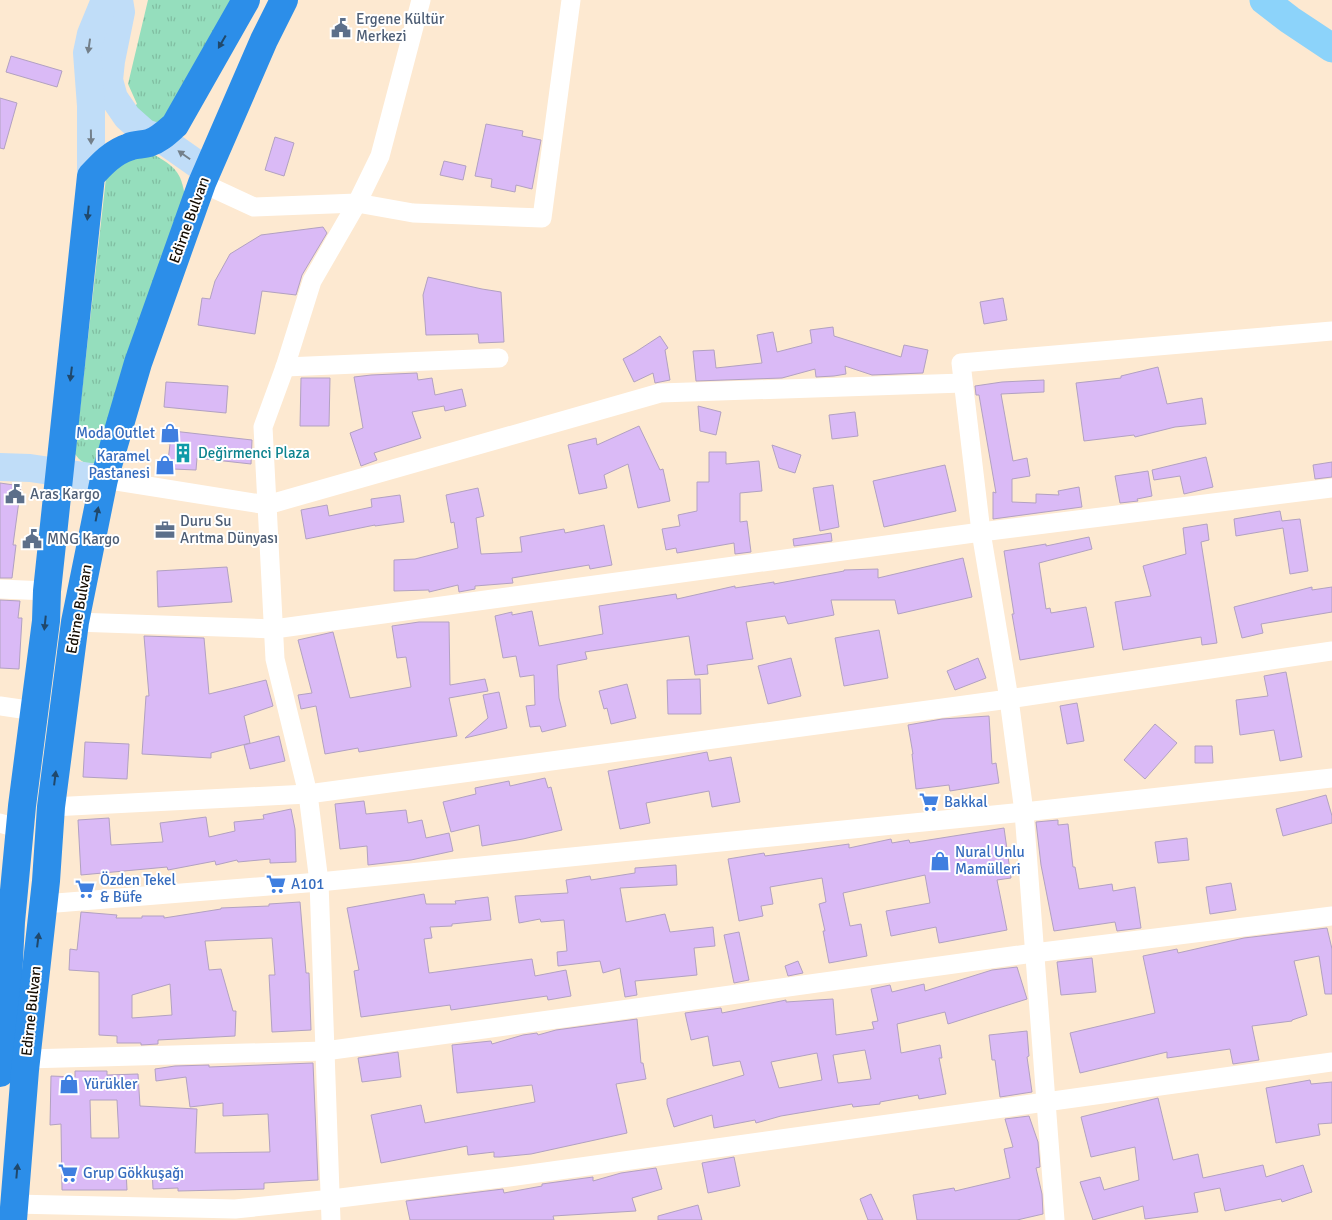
<svg xmlns="http://www.w3.org/2000/svg" width="1332" height="1220" font-family="Signika,sans-serif">
<style>
.grass{fill:url(#grass-tufts)}
.lines{fill:none;stroke-linecap:round;stroke-linejoin:round}
.river{stroke:#8cd3fa;stroke-width:29}
.building{fill:#dabaf6;stroke:#b2a1c1;fill-rule:evenodd}
.street{stroke:#fff;stroke-width:19}
.secondary{stroke:#c0ddf8;stroke-width:28}
.highway{stroke:#2c8ee9;stroke-width:28}
.oneway{fill:#20486b}
.oneway2{fill:#74808a}
.labels{text-anchor:middle;dominant-baseline:central;stroke-width:4;stroke-linejoin:round;paint-order:stroke}
.service-label{font-size:15px;fill:#4e5e75;stroke:#fff;text-anchor:start}
.street-label{font-size:15px;fill:#160e04;stroke:#fff}
.shop-label{font-size:15px;fill:#366cbe;stroke:#fff;text-anchor:start}
.culture-label{font-size:15px;fill:#0d838f;stroke:#fff;text-anchor:start}
</style>
<defs>
<pattern id="grass-tufts" width="24" height="20" patternUnits="userSpaceOnUse" patternTransform="scale(1.25)"><rect width="24" height="20" fill="#95debd"/><path d="M3 7l-1-3M5 7V3M7 7l1-3M15 17l-1-3M17 17v-4M19 17l1-3" fill="none" stroke="#80bda1"/></pattern>
</defs>
<rect width="100%" height="100%" fill="#fde9d1"/>
<g class="grass">
<polygon points="148,0 231,0 167,130 146,122 133,107 137,104 128,84"/>
<path d="M153,154C175,167 181,171 185,197L98,463C87,464 82,464 75,454L106,178C122,160 130,158 153,154Z"/>
</g>
<g class="lines">
<polyline class="river" points="1264,0 1290,20 1332,48"/>
</g>
<g class="building">
<polygon points="11,56 62,71 57,87 6,72"/>
<polygon points="0,98 17,103 4,149 0,148"/>
<polygon points="486,124 523,131 522,136 541,140 532,189 516,185 515,192 491,187 492,179 475,176"/>
<polygon points="275,137 294,143 284,176 265,170"/>
<polygon points="444,161 466,166 463,180 440,175"/>
<polygon points="323,227 327,233 302,275 296,295 262,291 255,334 198,325 202,298 210,299 215,281 230,254 261,235"/>
<polygon points="428,277 482,289 501,292 504,342 479,343 478,334 426,335 423,295"/>
<polygon points="1003,298 1007,320 984,324 980,302"/>
<polygon points="833,327 834,336 901,357 904,345 928,350 923,373 872,375 845,366 846,374 834,376 816,377 815,369 782,378 696,381 693,351 714,350 716,368 762,363 757,335 773,332 777,352 812,343 810,330"/>
<polygon points="660,336 668,348 665,350 670,380 655,383 653,373 634,382 623,359 634,353"/>
<polygon points="1158,367 1167,404 1202,398 1206,424 1175,427 1135,437 1134,435 1084,441 1076,383 1121,378 1121,376"/>
<polygon points="417,373 418,380 432,378 435,395 462,389 466,406 445,411 444,406 412,412 421,438 374,453 377,460 361,466 350,433 363,428 354,377 371,375"/>
<polygon points="301,378 330,378 329,426 300,426"/>
<polygon points="1044,380 1044,392 1001,394 1013,461 1027,458 1030,476 1012,479 1012,502 1036,503 1036,494 1059,495 1058,491 1079,487 1082,507 993,519 993,492 996,493 979,395 976,395 975,386 1002,382"/>
<polygon points="166,382 228,386 226,413 164,407"/>
<polygon points="698,406 721,412 716,435 700,431"/>
<polygon points="855,412 858,436 832,439 829,415"/>
<polygon points="639,426 660,470 663,469 670,501 638,508 628,464 604,475 607,488 579,494 568,445 596,438 597,445"/>
<polygon points="164,430 252,440 251,464 197,458 196,470 173,469 168,461 170,444 164,443"/>
<polygon points="772,445 801,455 795,473 779,468"/>
<polygon points="709,452 726,452 726,464 759,461 762,491 740,493 740,522 747,521 751,552 735,554 734,543 677,553 676,548 666,550 662,529 680,526 678,515 697,511 697,482 709,482"/>
<polygon points="1206,457 1213,487 1184,494 1180,476 1154,480 1152,470"/>
<polygon points="1332,462 1332,477 1315,479 1313,465"/>
<polygon points="945,465 956,511 884,527 873,481"/>
<polygon points="1148,471 1152,496 1137,499 1138,501 1120,503 1115,476"/>
<polygon points="0,483 21,486 13,545 16,545 12,578 0,578"/>
<polygon points="833,485 839,527 820,531 813,488"/>
<polygon points="478,488 484,516 476,518 481,554 522,552 520,537 564,529 565,533 604,525 612,565 590,569 589,565 512,578 513,583 475,586 475,589 459,592 458,585 429,592 429,590 394,591 394,560 415,559 458,548 454,522 451,523 446,495"/>
<polygon points="400,495 404,522 375,526 375,525 306,539 301,510 327,505 329,516 372,507 371,499"/>
<polygon points="1280,511 1282,521 1300,519 1308,571 1290,574 1283,528 1236,536 1234,519"/>
<polygon points="1207,524 1209,540 1201,542 1217,643 1202,645 1201,637 1123,650 1115,602 1151,596 1143,566 1186,554 1183,528"/>
<polygon points="831,533 832,541 794,546 793,539"/>
<polygon points="1089,537 1092,549 1039,563 1046,609 1050,608 1051,613 1086,607 1094,647 1020,660 1012,614 1014,614 1004,551 1046,544 1046,546"/>
<polygon points="963,558 972,597 898,614 895,600 831,600 834,615 788,624 785,616 746,622 753,659 707,665 708,674 695,675 689,636 585,652 587,659 557,665 559,698 566,726 542,732 540,726 530,727 526,706 535,705 534,675 520,677 516,656 503,658 495,616 512,612 512,615 532,611 539,646 603,634 599,606 676,594 677,599 735,586 735,588 774,582 774,584 844,571 844,570 878,569 878,578"/>
<polygon points="227,567 232,602 158,607 157,571"/>
<polygon points="1312,587 1312,590 1332,587 1332,612 1261,624 1263,633 1242,638 1234,607"/>
<polygon points="0,600 20,601 18,618 22,618 19,669 0,668"/>
<polygon points="419,622 449,622 450,685 485,679 488,691 449,698 457,736 359,752 358,748 325,754 316,706 301,709 298,695 312,693 298,640 333,632 350,698 411,687 406,657 397,658 392,626"/>
<polygon points="879,630 888,678 844,686 835,638"/>
<polygon points="144,636 204,638 209,694 266,680 273,706 244,716 250,743 211,753 211,758 142,754 146,696 149,696"/>
<polygon points="791,658 801,696 768,704 758,666"/>
<polygon points="978,658 986,678 955,690 947,671"/>
<polygon points="1286,672 1302,757 1280,761 1274,730 1240,735 1236,700 1268,696 1264,676"/>
<polygon points="700,679 701,714 668,714 667,680"/>
<polygon points="627,684 636,718 611,724 607,708 604,709 599,691"/>
<polygon points="499,692 507,728 465,738 488,718 483,695"/>
<polygon points="1077,703 1084,741 1067,744 1060,706"/>
<polygon points="989,716 992,764 996,763 999,783 950,791 949,785 916,789 912,754 913,754 908,725 942,719"/>
<polygon points="1155,724 1177,743 1145,779 1124,760"/>
<polygon points="279,736 285,761 250,769 244,745"/>
<polygon points="85,742 129,744 127,779 83,777"/>
<polygon points="1195,746 1212,746 1213,763 1195,763"/>
<polygon points="707,752 709,761 731,757 740,802 712,807 709,791 646,803 650,823 620,829 608,771"/>
<polygon points="545,778 548,788 551,787 562,830 523,839 482,846 479,825 451,832 443,802 476,794 475,788 509,781 510,786"/>
<polygon points="1326,795 1332,816 1332,823 1283,836 1276,809"/>
<polygon points="364,801 366,814 406,810 408,823 422,820 426,838 449,833 453,851 411,860 368,865 367,846 340,849 335,804"/>
<polygon points="291,809 295,829 296,862 270,863 270,859 238,862 237,860 216,865 215,861 168,870 167,867 81,875 78,820 109,818 111,845 163,842 160,823 206,817 209,837 235,831 234,822 264,819 263,815"/>
<polygon points="1058,820 1058,825 1068,824 1073,867 1075,867 1079,889 1112,884 1113,891 1135,887 1141,928 1117,931 1115,922 1054,931 1041,865 1036,822"/>
<polygon points="1004,828 1011,878 997,880 1007,930 939,943 936,927 891,936 886,911 930,903 925,875 843,893 850,926 861,924 867,956 829,963 823,931 825,931 819,904 826,902 822,878 770,887 773,904 761,906 763,916 739,921 728,859 764,853 765,856 849,844 849,848 891,839 892,843 909,840 910,843"/>
<polygon points="1187,838 1189,860 1158,863 1155,842"/>
<polygon points="676,865 677,885 620,888 626,922 665,914 670,932 713,927 715,946 694,948 697,975 635,981 637,995 625,997 620,968 603,973 600,961 558,966 557,952 567,951 564,920 541,922 540,919 519,923 515,896 568,893 566,880 590,876 591,880 635,873 635,868"/>
<polygon points="1231,883 1236,910 1210,914 1206,887"/>
<polygon points="424,894 426,904 456,904 455,901 488,897 491,920 452,924 452,926 430,927 432,938 424,939 429,973 532,959 535,976 566,970 571,996 548,1000 547,996 451,1010 450,1005 361,1017 354,971 359,970 347,908"/>
<path d="M300,902L306,973H309L311,1030L272,1032L269,975H275L272,938L205,941L209,970L221,969L233,1011H236L235,1036L158,1040V1044L141,1045V1043H117V1036L99,1035V972L69,970L70,949L77,950L81,912L117,915L116,918H142V916H164V918L221,909V908L269,906V904ZM170,984L172,1015L132,1018V995Z"/>
<polygon points="1327,928 1332,949 1332,994 1325,994 1319,956 1294,961 1307,1015 1292,1020 1292,1021 1252,1026 1259,1060 1233,1064 1230,1049 1167,1058 1167,1052 1080,1073 1070,1033 1155,1013 1143,956 1177,949 1178,953 1244,938"/>
<polygon points="739,932 749,980 734,983 724,935"/>
<polygon points="1092,958 1096,992 1061,995 1057,962"/>
<polygon points="798,961 803,973 788,976 785,966"/>
<path d="M1017,967L1027,999L948,1024L945,1012L897,1024L901,1053L940,1045L942,1058H939L946,1094L919,1099L918,1095L880,1102V1104L853,1107L852,1104L781,1116L756,1123L755,1120L714,1128L712,1115L674,1127L667,1104V1099L744,1075L740,1061L713,1066L708,1036L691,1040L685,1013L721,1008L722,1013L786,1000V1002L833,999L836,1035L874,1029L872,1022L878,1021L871,989L890,985L892,992L924,984L925,991L992,970ZM865,1050L871,1079L838,1083L833,1055ZM817,1053L822,1080L779,1088L771,1062Z"/>
<polygon points="637,1019 641,1063 643,1063 646,1079 616,1084 627,1133 531,1154 500,1157 494,1157 494,1152 468,1155 467,1146 381,1163 371,1115 421,1105 425,1123 535,1102 532,1085 457,1093 452,1045 491,1041 492,1044 523,1035 537,1033 538,1035 556,1030"/>
<polygon points="1027,1031 1029,1056 1027,1057 1032,1092 1000,1097 995,1060 992,1060 989,1035"/>
<polygon points="398,1052 401,1077 362,1082 358,1058"/>
<path d="M313,1063L318,1180L264,1183V1189L178,1191V1188L153,1189L152,1169L126,1170L127,1190H62L61,1124L50,1125L51,1076L75,1077V1071H107V1075L138,1074L140,1106L197,1109L195,1153L270,1152L268,1114L223,1116V1103L190,1107L186,1077L156,1081L155,1069L175,1066L209,1065V1067ZM90,1100H117L119,1138H91Z"/>
<polygon points="1310,1080 1311,1084 1332,1082 1332,1123 1318,1124 1320,1135 1276,1143 1266,1088"/>
<polygon points="1158,1098 1173,1160 1198,1154 1203,1178 1263,1165 1266,1177 1303,1165 1312,1192 1282,1202 1281,1199 1225,1211 1220,1188 1194,1193 1198,1212 1145,1219 1143,1206 1093,1220 1080,1182 1100,1177 1104,1190 1139,1180 1135,1147 1091,1157 1081,1117"/>
<polygon points="1029,1116 1038,1142 1040,1167 1036,1168 1042,1194 1043,1214 1017,1220 917,1220 913,1195 954,1188 955,1191 1010,1178 1004,1149 1013,1147 1005,1119"/>
<polygon points="734,1157 740,1186 708,1193 702,1163"/>
<polygon points="656,1168 662,1189 632,1198 636,1211 553,1216 554,1220 410,1220 406,1201 503,1189 504,1193 542,1186 542,1184 593,1177 593,1181 621,1173"/>
<polygon points="871,1194 883,1220 868,1220 860,1199"/>
<polygon points="698,1205 702,1220 658,1220 658,1216"/>
</g>
<g class="lines">
<g class="street">
<polyline points="202,183 254,207 357,203 413,213 542,218 571,0"/>
<polyline points="285,367 499,358"/>
<polyline points="104,479 267,505 660,393 963,383"/>
<polyline points="0,589 47,591"/>
<polyline points="75,622 274,629 981,532 1332,488"/>
<polyline points="0,706 35,711"/>
<polyline points="51,807 308,794 1009,699 1332,651"/>
<polyline points="0,823 20,829"/>
<polyline points="44,904 319,882 1024,812 1332,778"/>
<polyline points="26,1059 325,1051 1034,953 1332,916"/>
<polyline points="14,1204 235,1209 332,1199 509,1177 1332,1062"/>
<polyline points="331,1220 319,882 308,794 275,659 263,427 285,367 312,281 357,203 380,156 421,0"/>
<polyline points="1055,1220 1024,812 1009,699 981,532 961,363 1332,331"/>
</g>
<g class="secondary">
<polyline points="119,0 121,12 111,61 109,80 114,98 127,117 145,133 160,138 207,171"/>
<polyline points="91,176 91,106 87,53 91,34 105,0"/>
<polyline points="0,467 30,468 104,479"/>
</g>
<g class="highway">
<path d="M0,1073L6,1017L11,922L22,806L46,621L47,591L91,176C102,164 113,152 129,147C135,144 142,145 149,143C159,140 167,132 175,125L246,0"/>
<polyline points="13,1220 25,1070 46,881 51,807 75,622 104,479 138,363 202,183 264,40 284,0"/>
</g>
</g>
<defs><path id="oneway-solid" d="M-6-.8H1V-3.2L6.5 0L1 3.2V.8H-6Z" transform="scale(1.25)"/></defs>
<g class="oneway">
<use href="#oneway-solid" transform="translate(222 42) rotate(120)"/>
<use href="#oneway-solid" transform="translate(88 213) rotate(96)"/>
<use href="#oneway-solid" transform="translate(71 374) rotate(97)"/>
<use href="#oneway-solid" transform="translate(97 514) rotate(-79)"/>
<use href="#oneway-solid" transform="translate(45 623) rotate(96)"/>
<use href="#oneway-solid" transform="translate(55 778) rotate(-83)"/>
<use href="#oneway-solid" transform="translate(38 940) rotate(-83)"/>
<use href="#oneway-solid" transform="translate(17 1171) rotate(-85)"/>
</g>
<g class="oneway2">
<use href="#oneway-solid" transform="translate(89 46) rotate(98)"/>
<use href="#oneway-solid" transform="translate(91 137) rotate(89)"/>
<use href="#oneway-solid" transform="translate(184 155) rotate(-145)"/>
</g>
<defs>
<symbol id="civic-bare" viewBox="-9 -9 18 18"><path d="M-.6-6.5H3V-4.5H.6V-3L4-1V1h2V6H-6V1h2V-1L-.6-3ZM-1.2 2.5V6h2.4V2.5Z" fill="#5c6f8a" stroke="#fff" stroke-width="2.5" paint-order="stroke"/></symbol>
<symbol id="shop-bare" viewBox="-9 -9 18 18"><path d="M-5-2.5h2.3a2.7 3.5 0 0 1 5.4 0H5L5.5 6h-11ZM-1.5-2.5h3a1.5 2.3 0 0 0-3 0Z" fill="#3f7fe0" stroke="#fff" stroke-width="2.5" paint-order="stroke"/></symbol>
<symbol id="building-bare" viewBox="-9 -9 18 18"><path d="M-4-6H4V6H1V3H-1V6H-4ZM-2.5-4.3h1.7v1.8h-1.7ZM.8-4.3h1.7v1.8H.8ZM-2.5-1h1.7V.8h-1.7ZM.8-1h1.7V.8H.8Z" fill="#0f9aa8" stroke="#fff" stroke-width="2.5" paint-order="stroke"/></symbol>
<symbol id="office-bare" viewBox="-9 -9 18 18"><path d="M-6-3h4V-5.5h4V-3h4V5H-6ZM-1-4.5V-3h2v-1.5ZM-6 0V1H6V0Z" fill="#5c6f8a" stroke="#fff" stroke-width="2.5" paint-order="stroke"/></symbol>
<symbol id="supermarket-bare" viewBox="-9 -9 18 18"><path d="M-6-5.5h2.5l.6 2H6L4.5 2H-2.5L-4.4-4H-6ZM-1.5 3.2a1.3 1.3 0 1 0 .1 0ZM3 3.2a1.3 1.3 0 1 0 .1 0Z" fill="#3f7fe0" stroke="#fff" stroke-width="2.5" paint-order="stroke"/></symbol>
</defs>
<g fill-rule="evenodd">
<use href="#civic-bare" x="327" y="14" width="28" height="28"/>
<use href="#shop-bare" x="156" y="419" width="28" height="28"/>
<use href="#building-bare" x="169" y="439" width="28" height="28"/>
<use href="#shop-bare" x="151" y="451" width="28" height="28"/>
<use href="#civic-bare" x="1" y="480" width="28" height="28"/>
<use href="#office-bare" x="151" y="516" width="28" height="28"/>
<use href="#civic-bare" x="18" y="525" width="28" height="28"/>
<use href="#supermarket-bare" x="915" y="788" width="28" height="28"/>
<use href="#shop-bare" x="926" y="847" width="28" height="28"/>
<use href="#supermarket-bare" x="262" y="870" width="28" height="28"/>
<use href="#supermarket-bare" x="71" y="875" width="28" height="28"/>
<use href="#shop-bare" x="55" y="1070" width="28" height="28"/>
<use href="#supermarket-bare" x="54" y="1159" width="28" height="28"/>
</g>
<g class="labels">
<g class="service-label">
<text x="356" y="19">Ergene Kültür<tspan x="356" dy="17">Merkezi</tspan></text>
<text x="30" y="494">Aras Kargo</text>
<text x="180" y="521">Duru Su<tspan x="180" dy="17">Arıtma Dünyası</tspan></text>
<text x="47" y="539">MNG Kargo</text>
</g>
<g class="street-label">
<text transform="translate(189 220) rotate(-70)">Edirne Bulvarı</text>
<text transform="translate(79 609) rotate(-80)">Edirne Bulvarı</text>
<text transform="translate(31 1011) rotate(-84)">Edirne Bulvarı</text>
</g>
<g class="shop-label">
<text x="155" y="433" text-anchor="end">Moda Outlet</text>
<text x="150" y="456" text-anchor="end">Karamel<tspan x="150" dy="17">Pastanesi</tspan></text>
<text x="944" y="802">Bakkal</text>
<text x="955" y="852">Nural Unlu<tspan x="955" dy="17">Mamülleri</tspan></text>
<text x="100" y="880">Özden Tekel<tspan x="100" dy="17">&amp; Büfe</tspan></text>
<text x="291" y="884">A101</text>
<text x="84" y="1084">Yürükler</text>
<text x="83" y="1173">Grup Gökkuşağı</text>
</g>
<g class="culture-label">
<text x="198" y="453">Değirmenci Plaza</text>
</g>
</g>
</svg>
